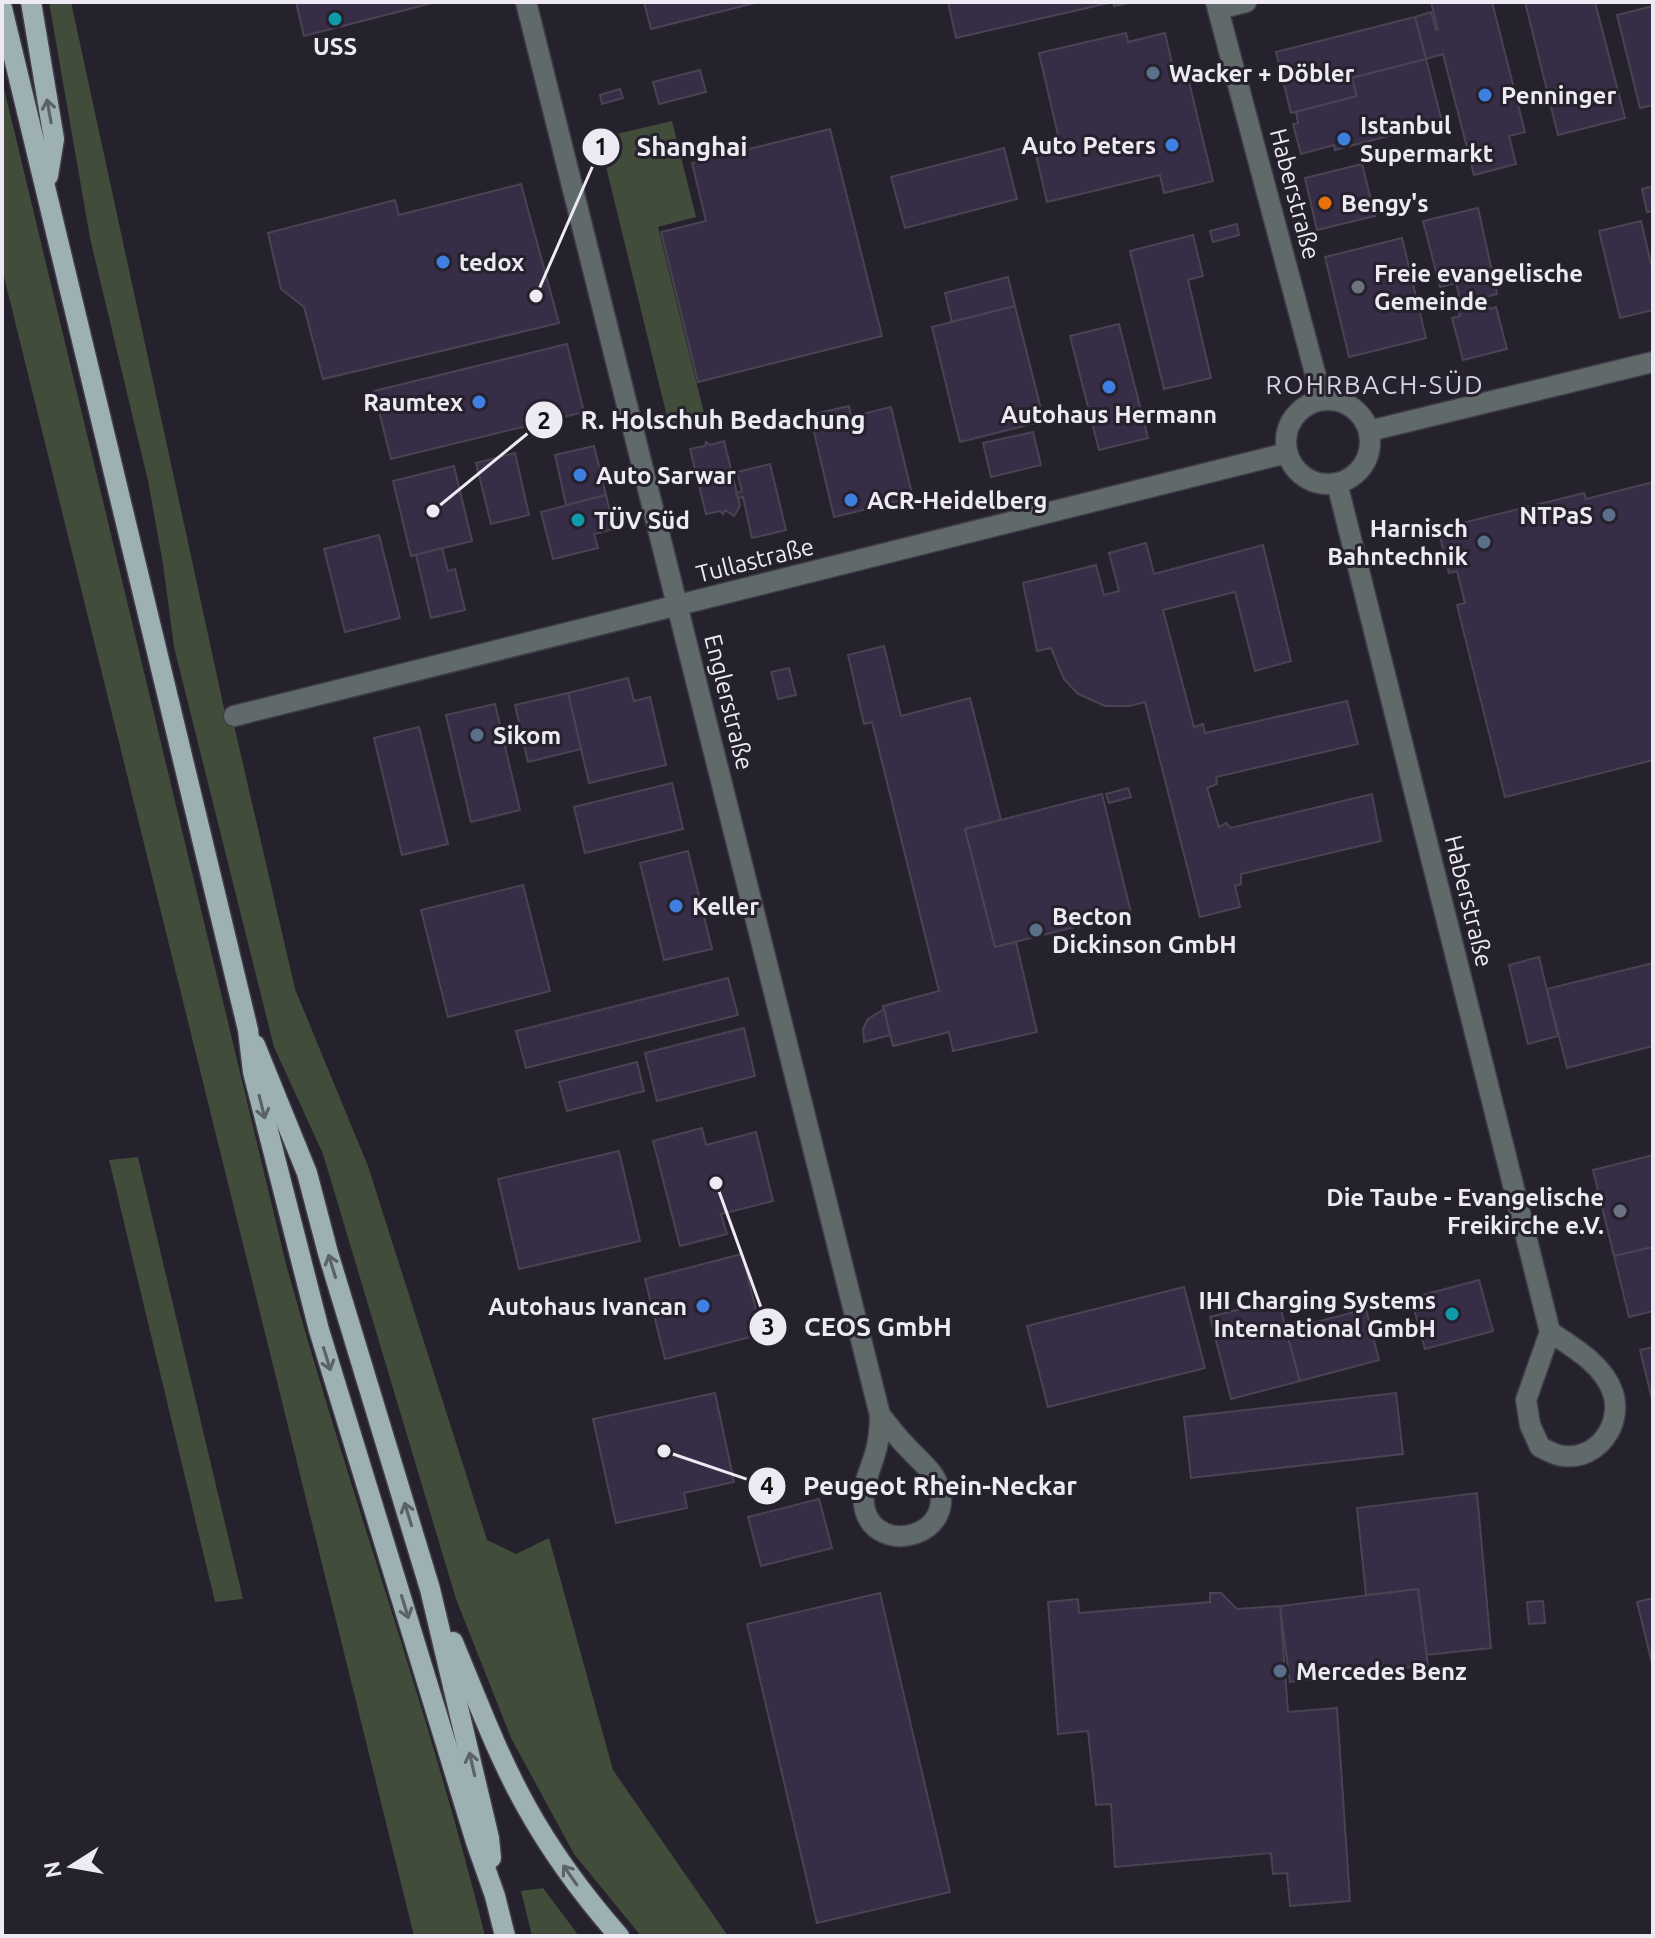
<svg xmlns="http://www.w3.org/2000/svg" width="1655" height="1938" font-family="Ubuntu,sans-serif">
<style>
.green{fill:#414c3b}
.building{fill:#372d47;stroke:#484452;stroke-width:2}
.lines{fill:none;stroke-linecap:round;stroke-linejoin:round}
.street-casing{stroke:#413d49;stroke-width:23}
.primary-casing{stroke:#413d49;stroke-width:23}
.street{stroke:#616a6a;stroke-width:20}
.primary{stroke:#9eb1b2;stroke-width:20}
.oneway{stroke:#5b6269}
.culture-dot{fill:#0f9aa8;stroke:#25212d;stroke-width:3}
.service-dot{fill:#5c6f8a;stroke:#25212d;stroke-width:3}
.shop-dot{fill:#3f7fe0;stroke:#25212d;stroke-width:3}
.food-dot{fill:#e8710a;stroke:#25212d;stroke-width:3}
.worship-dot{fill:#6b7280;stroke:#25212d;stroke-width:3}
.labels{text-anchor:middle;dominant-baseline:central;stroke-width:6;stroke-linejoin:round;paint-order:stroke}
.poi-label{font-size:24px;font-weight:bold;fill:#edeaf3;stroke:#25212d;text-anchor:start}
.street-label{font-size:24px;fill:#edeaf3;stroke:#25212d}
.neighbourhood-label{font-size:26px;letter-spacing:2px;fill:#d8d3e4;stroke:#25212d}
.leader{fill:none;stroke:#edeaf3;stroke-width:3}
.callout-dot{fill:#edeaf3;stroke:#25212d;stroke-width:3}
.mark-label{font-size:24px;text-anchor:middle;font-weight:bold;fill:#111}
.callout-label{font-size:26px;text-anchor:middle;font-weight:bold;fill:#edeaf3;stroke:#25212d;stroke-width:6;stroke-linejoin:round;paint-order:stroke}
</style>
<rect width="100%" height="100%" fill="#25212d"/>
<g class="green">
<polygon points="49,2 71,2 225,713 234,725 295,989 368,1166 487,1540 516,1554 549,1538 613,1770 728,1936 641,1936 574,1854 511,1738 456,1599 323,1154 274,1047 174,647 163,564 148,481 90,238"/>
<path d="M2,80L286,1264C348,1489 429,1709 485,1936H414L2,269Z"/>
<polygon points="672,121 696,217 658,227 705,417 669,425 599,138"/>
<polygon points="138,1157 243,1599 215,1602 109,1160"/>
<polygon points="543,1888 579,1936 532,1936 521,1891"/>
</g>
<g class="building">
<polygon points="296,2 436,2 304,36"/>
<polygon points="644,2 759,2 651,29"/>
<polygon points="948,2 1133,2 1114,6 1113,2 956,38"/>
<polygon points="1431,2 1492,2 1525,132 1509,136 1516,164 1474,175 1443,54 1426,59 1415,17 1431,12 1436,30 1438,29"/>
<polygon points="1525,2 1595,2 1625,118 1558,135"/>
<polygon points="1653,6 1653,105 1640,108 1617,15"/>
<polygon points="1415,17 1426,59 1352,78 1357,96 1291,113 1276,52"/>
<polygon points="1126,33 1128,42 1165,33 1176,81 1188,78 1213,181 1164,193 1160,175 1047,202 1036,155 1061,148 1039,53"/>
<polygon points="1426,59 1442,122 1335,150 1334,145 1301,154 1293,124 1298,123 1296,112 1357,96 1352,78"/>
<polygon points="700,70 706,92 659,104 653,82"/>
<polygon points="620,89 623,98 602,104 600,95"/>
<polygon points="830,129 882,336 698,382 661,232 706,221 692,163"/>
<polygon points="1004,148 1017,199 905,228 891,177"/>
<polygon points="1362,164 1375,216 1317,230 1305,178"/>
<polygon points="521,184 559,323 323,379 304,307 281,289 268,233 395,200 399,215"/>
<polygon points="1653,186 1653,211 1647,212 1642,189"/>
<polygon points="1478,208 1497,294 1461,303 1456,283 1440,287 1423,221"/>
<polygon points="1641,221 1653,272 1653,310 1620,318 1599,231"/>
<polygon points="1237,224 1239,235 1213,242 1210,231"/>
<polygon points="1193,235 1203,276 1188,280 1211,378 1164,389 1130,251"/>
<polygon points="1402,238 1426,338 1349,357 1325,257"/>
<polygon points="1008,277 1015,306 952,322 945,293"/>
<polygon points="1487,299 1489,309 1496,307 1507,349 1463,360 1452,318 1460,316 1457,307"/>
<polygon points="1015,306 1044,421 960,442 932,327"/>
<polygon points="1119,324 1148,438 1099,450 1070,336"/>
<polygon points="567,344 584,412 391,459 374,391"/>
<polygon points="849,406 851,417 891,407 913,498 834,517 810,415"/>
<polygon points="1033,432 1041,465 991,477 983,443"/>
<polygon points="724,441 740,506 734,516 725,510 723,514 720,511 706,514 690,449 705,446 706,442 710,445"/>
<polygon points="594,446 606,495 566,505 555,455"/>
<polygon points="515,453 529,515 491,524 476,463"/>
<polygon points="770,464 786,530 752,538 743,497 738,498 736,493 742,491 737,472"/>
<polygon points="454,466 472,541 411,556 393,481"/>
<polygon points="1653,482 1653,760 1505,797 1457,605 1465,603 1457,571 1449,573 1438,529 1584,493 1586,499"/>
<polygon points="606,495 614,529 594,534 598,548 553,559 541,512"/>
<polygon points="379,535 400,618 345,632 324,549"/>
<polygon points="1146,543 1154,574 1263,545 1291,661 1255,671 1235,592 1163,610 1194,727 1203,724 1205,733 1347,701 1358,744 1216,777 1217,784 1207,788 1219,827 1226,823 1231,828 1372,794 1381,841 1241,874 1241,884 1235,886 1240,907 1200,917 1145,702 1129,706 1105,706 1078,694 1064,679 1051,648 1037,651 1023,583 1096,565 1104,595 1119,591 1109,553"/>
<polygon points="442,548 448,571 455,569 465,610 431,618 416,555"/>
<polygon points="884,646 901,716 970,698 1001,820 965,829 995,947 1016,942 1037,1032 953,1051 949,1032 893,1046 883,1006 939,991 872,722 864,724 848,655"/>
<polygon points="789,668 796,695 778,699 771,672"/>
<polygon points="628,678 634,701 650,697 666,765 589,783 568,693"/>
<polygon points="568,693 581,749 528,762 515,705"/>
<polygon points="495,704 520,810 471,822 446,715"/>
<polygon points="419,727 448,844 402,855 374,738"/>
<polygon points="672,783 683,829 585,853 574,807"/>
<polygon points="1128,788 1131,797 1109,803 1106,794"/>
<polygon points="1102,794 1131,913 995,947 965,829"/>
<polygon points="688,851 712,949 664,960 640,863"/>
<polygon points="523,885 550,991 448,1017 421,910"/>
<polygon points="1539,957 1558,1036 1528,1044 1509,965"/>
<polygon points="1653,963 1653,1046 1567,1068 1547,989"/>
<polygon points="728,978 738,1015 526,1068 516,1031"/>
<polygon points="884,1009 890,1035 864,1042 863,1029 868,1019"/>
<polygon points="744,1028 755,1076 657,1101 645,1053"/>
<polygon points="637,1062 644,1091 567,1111 559,1082"/>
<polygon points="702,1128 706,1145 756,1132 773,1201 721,1214 727,1234 680,1246 653,1141"/>
<polygon points="619,1151 640,1241 519,1269 498,1179"/>
<polygon points="1653,1155 1653,1247 1614,1256 1593,1170"/>
<polygon points="1653,1247 1653,1311 1629,1317 1614,1256"/>
<polygon points="742,1254 762,1334 665,1359 645,1279"/>
<polygon points="1479,1280 1493,1331 1425,1349 1411,1298"/>
<polygon points="1184,1287 1205,1368 1048,1407 1027,1326"/>
<polygon points="1278,1299 1300,1381 1231,1399 1210,1317"/>
<polygon points="1366,1309 1379,1360 1300,1381 1286,1330"/>
<polygon points="1653,1347 1653,1403 1640,1350"/>
<polygon points="715,1393 734,1482 684,1493 687,1508 616,1523 593,1419"/>
<polygon points="1396,1393 1403,1454 1191,1478 1184,1417"/>
<polygon points="1477,1493 1491,1648 1426,1655 1418,1589 1366,1595 1357,1508"/>
<polygon points="819,1499 832,1548 761,1566 748,1517"/>
<polygon points="1418,1589 1428,1665 1290,1682 1280,1606"/>
<polygon points="880,1593 950,1892 817,1923 747,1624"/>
<polygon points="1210,1593 1221,1593 1237,1609 1280,1606 1288,1712 1337,1708 1350,1901 1290,1906 1287,1873 1273,1874 1271,1853 1115,1867 1111,1804 1096,1805 1088,1731 1058,1734 1048,1602 1078,1599 1079,1613 1210,1602"/>
<polygon points="1653,1598 1653,1667 1637,1602"/>
<polygon points="1543,1601 1545,1623 1529,1624 1527,1602"/>
</g>
<g class="lines">
<defs>
<g id="street">
<path d="M526,2L880,1415C880,1429 879,1443 874,1457C868,1476 860,1490 865,1510C878,1558 962,1535 936,1480C931,1469 920,1461 912,1452C900,1441 890,1427 880,1415"/>
<polyline points="1216,2 1322,399"/>
<polyline points="1218,9 1246,2"/>
<circle cx="1328" cy="442" r="42"/>
<polyline points="1369,431 1653,362"/>
<path d="M1337,483L1550,1332L1526,1400L1530,1425L1540,1447C1547,1450 1556,1456 1564,1456C1597,1460 1623,1425 1613,1393C1604,1365 1573,1347 1550,1332"/>
<polyline points="234,716 1287,453"/>
</g>
<g id="primary">
<polyline points="31,2 54,139 48,176"/>
<polyline points="2,8 248,1030 253,1072 319,1330 476,1842 495,1896 505,1936"/>
<polyline points="255,1045 307,1173 328,1253 430,1589 489,1838 491,1858"/>
<path d="M453,1642C476,1697 497,1754 526,1806C552,1853 583,1895 619,1936"/>
</g>
</defs>
<use href="#street" class="street-casing"/>
<use href="#primary" class="primary-casing"/>
<use href="#street" class="street"/>
<use href="#primary" class="primary"/>
</g>
<defs><path id="oneway-shaft" d="M-6 0H5M1.5-3L5.5 0L1.5 3" fill="none" stroke-width="1.6" stroke-linecap="round" stroke-linejoin="round" transform="scale(2)"/></defs>
<g class="oneway">
<use href="#oneway-shaft" transform="translate(49 111) rotate(-100)"/>
<use href="#oneway-shaft" transform="translate(262 1107) rotate(76)"/>
<use href="#oneway-shaft" transform="translate(332 1266) rotate(-107)"/>
<use href="#oneway-shaft" transform="translate(327 1359) rotate(73)"/>
<use href="#oneway-shaft" transform="translate(408 1514) rotate(-107)"/>
<use href="#oneway-shaft" transform="translate(405 1607) rotate(73)"/>
<use href="#oneway-shaft" transform="translate(472 1764) rotate(-103)"/>
<use href="#oneway-shaft" transform="translate(570 1875) rotate(-125)"/>
</g>
<g class="culture-dot">
<circle cx="335" cy="19" r="8"/>
<circle cx="578" cy="520" r="8"/>
<circle cx="1452" cy="1314" r="8"/>
</g>
<g class="service-dot">
<circle cx="1153" cy="73" r="8"/>
<circle cx="1609" cy="515" r="8"/>
<circle cx="1484" cy="542" r="8"/>
<circle cx="477" cy="735" r="8"/>
<circle cx="1036" cy="930" r="8"/>
<circle cx="1280" cy="1671" r="8"/>
</g>
<g class="shop-dot">
<circle cx="1485" cy="95" r="8"/>
<circle cx="1344" cy="139" r="8"/>
<circle cx="1172" cy="145" r="8"/>
<circle cx="443" cy="262" r="8"/>
<circle cx="1109" cy="387" r="8"/>
<circle cx="479" cy="402" r="8"/>
<circle cx="580" cy="475" r="8"/>
<circle cx="851" cy="500" r="8"/>
<circle cx="676" cy="906" r="8"/>
<circle cx="703" cy="1306" r="8"/>
</g>
<circle class="food-dot" cx="1325" cy="203" r="8"/>
<g class="worship-dot">
<circle cx="1358" cy="287" r="8"/>
<circle cx="1620" cy="1211" r="8"/>
</g>
<g class="labels">
<g class="poi-label">
<text x="335" y="46" text-anchor="middle">USS</text>
<text x="1169" y="73">Wacker + Döbler</text>
<text x="1501" y="95">Penninger</text>
<text x="1360" y="125">Istanbul<tspan x="1360" dy="28">Supermarkt</tspan></text>
<text x="1156" y="145" text-anchor="end">Auto Peters</text>
<text x="1341" y="203">Bengy's</text>
<text x="459" y="262">tedox</text>
<text x="1374" y="273">Freie evangelische<tspan x="1374" dy="28">Gemeinde</tspan></text>
<text x="463" y="402" text-anchor="end">Raumtex</text>
<text x="1109" y="414" text-anchor="middle">Autohaus Hermann</text>
<text x="596" y="475">Auto Sarwar</text>
<text x="867" y="500">ACR-Heidelberg</text>
<text x="1593" y="515" text-anchor="end">NTPaS</text>
<text x="594" y="520">TÜV Süd</text>
<text x="1468" y="528" text-anchor="end">Harnisch<tspan x="1468" dy="28">Bahntechnik</tspan></text>
<text x="493" y="735">Sikom</text>
<text x="692" y="906">Keller</text>
<text x="1052" y="916">Becton<tspan x="1052" dy="28">Dickinson GmbH</tspan></text>
<text x="1604" y="1197" text-anchor="end">Die Taube - Evangelische<tspan x="1604" dy="28">Freikirche e.V.</tspan></text>
<text x="1436" y="1300" text-anchor="end">IHI Charging Systems<tspan x="1436" dy="28">International GmbH</tspan></text>
<text x="687" y="1306" text-anchor="end">Autohaus Ivancan</text>
<text x="1296" y="1671">Mercedes Benz</text>
</g>
<g class="street-label">
<text transform="translate(1295 194) rotate(75)">Haberstraße</text>
<text transform="translate(755 560) rotate(-14)">Tullastraße</text>
<text transform="translate(729 702) rotate(76)">Englerstraße</text>
<text transform="translate(1469 901) rotate(76)">Haberstraße</text>
</g>
<g class="neighbourhood-label">
<text x="1375" y="384">ROHRBACH-SÜD</text>
</g>
</g>
<path class="leader" d="M536 296L601 147M433 511L544 420M716 1183L768 1327M664 1451L767 1486"/>
<g class="callout-dot">
<circle cx="536" cy="296" r="8"/>
<circle cx="433" cy="511" r="8"/>
<circle cx="716" cy="1183" r="8"/>
<circle cx="664" cy="1451" r="8"/>
<circle cx="601" cy="147" r="20"/>
<circle cx="544" cy="420" r="20"/>
<circle cx="768" cy="1327" r="20"/>
<circle cx="767" cy="1486" r="20"/>
</g>
<g class="mark-label">
<text x="601" y="155">1</text>
<text x="544" y="429">2</text>
<text x="768" y="1335">3</text>
<text x="767" y="1494">4</text>
</g>
<g class="callout-label">
<text x="692" y="156">Shanghai</text>
<text x="723" y="429">R. Holschuh Bedachung</text>
<text x="878" y="1336">CEOS GmbH</text>
<text x="940" y="1495">Peugeot Rhein-Neckar</text>
</g>
<rect width="1655" height="1938" fill="none" stroke="#edeaf3" stroke-width="8"/>
<g transform="translate(72 1866) rotate(259)" stroke="#25212d" stroke-width="6" paint-order="stroke">
<path d="M0-6L14 30L0 20L-14 30Z" fill="#edeaf3"/>
<text y="-12" font-size="22" font-weight="bold" text-anchor="middle" fill="#edeaf3">N</text>
</g>
</svg>
